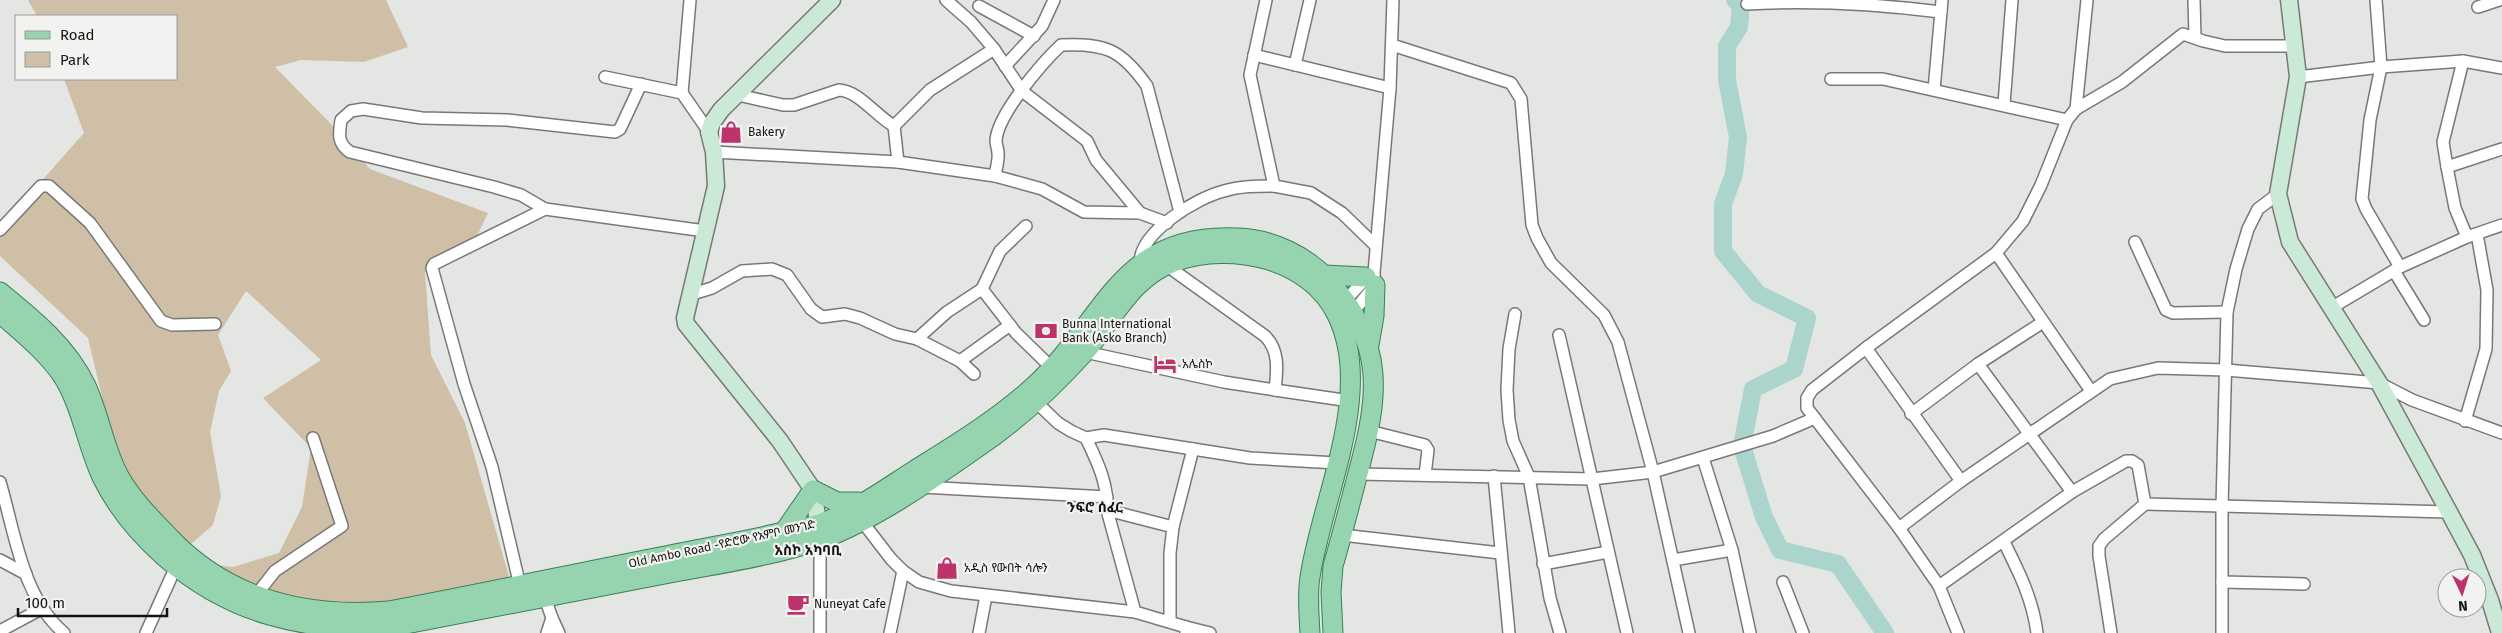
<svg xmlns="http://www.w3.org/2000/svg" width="2502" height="633" font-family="'Fira Sans','Noto Sans Ethiopic',sans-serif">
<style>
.green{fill:#d0bfa7}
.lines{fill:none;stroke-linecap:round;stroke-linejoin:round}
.river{stroke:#abd5cc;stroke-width:18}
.street-casing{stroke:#787976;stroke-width:14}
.secondary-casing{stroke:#787976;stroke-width:19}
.primary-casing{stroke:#3b7e57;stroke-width:21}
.street{stroke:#fff;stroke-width:11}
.secondary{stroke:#cae9d7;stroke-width:16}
.primary{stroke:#96d4b0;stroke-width:19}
.labels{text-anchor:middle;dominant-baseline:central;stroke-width:4.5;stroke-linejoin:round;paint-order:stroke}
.poi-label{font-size:12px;fill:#141413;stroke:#f2f3f0;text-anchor:start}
.street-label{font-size:12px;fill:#141413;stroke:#f2f3f0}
.neighbourhood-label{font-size:14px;font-weight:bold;fill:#141413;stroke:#f2f3f0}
</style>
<rect width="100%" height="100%" fill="#e4e6e3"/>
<polygon class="green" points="28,0 386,0 408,47 364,62 301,60 275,67 331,124 370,169 488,213 477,236 425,272 431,355 465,423 510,580 370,606 309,607 200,563 233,567 279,553 302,507 311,448 263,398 321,360 246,291 218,335 231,371 219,391 210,432 221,496 213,525 178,555 118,464 88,338 0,256 0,228 84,133 64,79 176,79 176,16 37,16"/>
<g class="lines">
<polyline class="river" points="1735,0 1741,5 1739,27 1727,46 1727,80 1738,137 1734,174 1723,204 1723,251 1758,294 1807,318 1794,369 1753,389 1742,446 1764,517 1780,550 1838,564 1885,633"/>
<defs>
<g id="street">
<polyline points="946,0 971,22 994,49 1022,91 1087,141 1096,160 1140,213 1167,223"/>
<polyline points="2194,0 2195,37"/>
<polyline points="2376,0 2381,67 2370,120 2362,199 2366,209 2400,267"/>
<path d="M1747,4C1813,0 1876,4 1941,12"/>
<polyline points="979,6 1034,36"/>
<polyline points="2478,7 2499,0"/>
<polyline points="1392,45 1511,83 1521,99 1532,225 1537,238 1551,263 1604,315 1618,342 1653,472 1689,633"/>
<polyline points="1254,55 1390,88"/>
<polyline points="2463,61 2443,142 2447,167 2502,149"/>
<polyline points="1295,65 1310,0"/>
<polyline points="1005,66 1042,26 1054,0"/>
<polyline points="605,77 682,93 709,132"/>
<polyline points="2298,77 2381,67 2463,61 2502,68"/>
<polyline points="1831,79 1883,79 2067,120"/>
<path d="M641,84L620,129L615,132L507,120L422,118L363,109L351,111L341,120C339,134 337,143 350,152L494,187L521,195L545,209L705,231"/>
<polyline points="1934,90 1942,0"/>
<polyline points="682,93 690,0"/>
<path d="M738,95L783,105H794L839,90C859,91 876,116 894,126"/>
<polyline points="2004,104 2012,0"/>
<polyline points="2076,109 2087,0"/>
<polyline points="714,152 898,162 995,176 1042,189 1084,212 1140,213"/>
<polyline points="898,162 894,126 930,90 994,49"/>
<polyline points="2447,167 2455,208 2467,237"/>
<path d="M995,176C996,168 999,160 998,153C998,149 996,145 996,141C997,115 1042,63 1061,45C1105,43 1121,49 1147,86L1180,212"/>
<polyline points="1274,186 1311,193 1342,213 1376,246"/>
<polyline points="1026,226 1000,251 982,289 1016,333 1052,368"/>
<polyline points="0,230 41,186 49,186 90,223 161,321 172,325 215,324"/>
<polyline points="2135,242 2166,310 2173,313 2227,312"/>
<polyline points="1996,253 2091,391"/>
<path d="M1140,263C1140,232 1196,198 1224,191C1240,186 1257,186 1274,186L1250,75L1266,0"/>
<polyline points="2394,271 2424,320"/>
<polyline points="689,295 712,288 742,271 772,269 787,275 811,309 822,317 845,314 860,318 895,334 917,339 960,361 974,374"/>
<polyline points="1342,304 1368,276"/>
<polyline points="2331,308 2400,267 2467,237 2502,225"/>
<polyline points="1515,314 1509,349 1507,390 1509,420 1513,441 1529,477 1550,598 1560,633"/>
<polyline points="1349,317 1375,285 1374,273 1390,88 1393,0"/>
<polyline points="1559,335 1627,633"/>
<polyline points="917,339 947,312 982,289"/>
<polyline points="1866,348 1961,481"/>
<path d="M1085,352L1224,382L1275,390C1277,371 1280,351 1265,336L1166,265"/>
<polyline points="960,361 1010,325"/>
<polyline points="1978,364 2072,492"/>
<polyline points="1275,390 1350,401"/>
<polyline points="1036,402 1058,423 1071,431 1086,438 1104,435 1250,458 1337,463"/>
<polyline points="1911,414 1978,364 2043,322"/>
<polyline points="2465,421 2486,349 2487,290 2477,234"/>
<polyline points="1369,431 1425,445 1428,450 1425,475"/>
<path d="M1086,438C1097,461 1108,483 1107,510L1173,527L1193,449"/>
<polyline points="1703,458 1732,550 1750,633"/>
<polyline points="1358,474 1592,479 1653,472 1773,436 1815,418"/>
<polyline points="1494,476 1509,633"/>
<path d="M0,482C15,533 22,597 64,633"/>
<polyline points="922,487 1107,497"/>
<polyline points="2145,504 2449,512"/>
<polyline points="1107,510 1135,612 1186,627"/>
<polyline points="861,520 891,559 903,571 919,582 951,591 1135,612"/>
<polyline points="1899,528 1961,481 2110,379 2158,368 2226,370 2379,383 2412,400 2502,433"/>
<polyline points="1342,535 1500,553"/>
<polyline points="820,540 820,633"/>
<path d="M2004,542C2019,572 2033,600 2037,633"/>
<polyline points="0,560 26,574"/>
<polyline points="1673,560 1732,550"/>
<polyline points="1543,564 1608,552"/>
<polyline points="1783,582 1803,633"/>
<polyline points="2222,582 2304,584"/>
<polyline points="520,586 492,467 464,384 432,268 434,264 545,209"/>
<polyline points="1939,586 2072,492 2126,461 2132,461 2138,465 2145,504 2104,539 2099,546 2099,556 2111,633"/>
<polyline points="256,595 275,571 342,526 313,438"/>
<polyline points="545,598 552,618 547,633"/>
<polyline points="552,618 559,633"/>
<polyline points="1170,622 1170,553 1173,527"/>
<polyline points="0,631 41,609"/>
<polyline points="146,633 178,562"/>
<polyline points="890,633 903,571"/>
<polyline points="979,633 986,596"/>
<polyline points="1186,633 1186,627 1210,633"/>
<polyline points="1958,633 1939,586 1899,528 1807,408 1807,398 1812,390 1866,348 1996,253 2023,221 2041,185 2067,120 2076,109 2122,82 2183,34 2203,41 2225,46 2294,46"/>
<polyline points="2222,633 2222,506 2227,312 2236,269 2248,229 2258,209 2278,194"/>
</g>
<g id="secondary">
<polyline points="2289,0 2298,77 2278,194 2290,242 2379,383 2449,512 2472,555 2490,600 2500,633"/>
<polyline points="820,535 813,490 780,441 686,324 685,318 716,186 714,152 709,132 712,123 721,110 832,0"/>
</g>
<g id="primary">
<polyline points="1324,275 1366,277"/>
<path d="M0,292C32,318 68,347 86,386C100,416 104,450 120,478C134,502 152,519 171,539C229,599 306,618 389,611C481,594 572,574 665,556C703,548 741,542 779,533C792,530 807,528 819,524C854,512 885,489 915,470C955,445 998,419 1033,387C1106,321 1118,232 1238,238C1272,239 1307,256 1329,281C1386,344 1379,396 1358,473C1350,504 1342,535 1333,566L1331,592L1333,633"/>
<path d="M0,313C22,333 48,353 64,378C82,408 87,445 102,477C117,508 140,535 165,557C230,614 305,632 390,627C485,609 580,591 675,572C722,563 773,556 819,540C873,521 931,480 978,447C1017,421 1052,388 1083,354C1114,320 1130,277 1176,261C1231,242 1310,258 1337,315C1375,392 1322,497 1310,577C1307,595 1309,614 1310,633"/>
<polyline points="1369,345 1374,316 1375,285"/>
<polyline points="784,532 813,490 837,502 859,502"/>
</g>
</defs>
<use href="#street" class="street-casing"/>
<use href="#secondary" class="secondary-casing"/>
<use href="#primary" class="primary-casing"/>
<use href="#street" class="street"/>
<use href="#secondary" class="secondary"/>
<use href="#primary" class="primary"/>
</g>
<defs>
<symbol id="shop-bare" viewBox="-9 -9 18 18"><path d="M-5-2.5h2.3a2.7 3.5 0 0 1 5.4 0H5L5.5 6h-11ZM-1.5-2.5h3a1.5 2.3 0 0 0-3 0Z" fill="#bd336c" stroke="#f2f3f0" stroke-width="2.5" paint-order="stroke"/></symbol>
<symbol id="bank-bare" viewBox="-9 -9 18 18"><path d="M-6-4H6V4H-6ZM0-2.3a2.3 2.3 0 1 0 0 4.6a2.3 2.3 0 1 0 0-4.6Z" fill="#bd336c" stroke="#f2f3f0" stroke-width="2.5" paint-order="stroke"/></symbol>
<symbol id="hotel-bare" viewBox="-9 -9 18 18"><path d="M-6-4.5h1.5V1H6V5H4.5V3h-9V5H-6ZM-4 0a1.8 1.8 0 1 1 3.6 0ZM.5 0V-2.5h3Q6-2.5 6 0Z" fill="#bd336c" stroke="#f2f3f0" stroke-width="2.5" paint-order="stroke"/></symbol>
<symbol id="cafe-bare" viewBox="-9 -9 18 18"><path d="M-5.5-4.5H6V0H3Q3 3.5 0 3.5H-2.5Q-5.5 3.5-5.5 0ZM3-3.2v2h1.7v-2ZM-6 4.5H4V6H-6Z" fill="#bd336c" stroke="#f2f3f0" stroke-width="2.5" paint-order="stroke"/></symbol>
</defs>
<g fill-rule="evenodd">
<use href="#shop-bare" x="715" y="116" width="32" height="32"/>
<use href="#bank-bare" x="1030" y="315" width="32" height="32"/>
<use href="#hotel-bare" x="1149" y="348" width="32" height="32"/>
<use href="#shop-bare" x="931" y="552" width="32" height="32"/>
<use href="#cafe-bare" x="782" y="588" width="32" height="32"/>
</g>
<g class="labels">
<g class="poi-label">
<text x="748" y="132">Bakery</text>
<text x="1062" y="324">Bunna International<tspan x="1062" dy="14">Bank (Asko Branch)</tspan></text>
<text x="1182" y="364">አሌስኮ</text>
<text x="964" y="568">አዲስ የውበት ሳሎን</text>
<text x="814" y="604">Nuneyat Cafe</text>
</g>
<g class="street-label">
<text transform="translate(722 544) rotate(-12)">Old Ambo Road -የድሮው የአምቦ መንገድ</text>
</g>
<g class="neighbourhood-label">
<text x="1095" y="507">ንፍሮ ሰፈር</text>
<text x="808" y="550">አስኮ አካባቢ</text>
</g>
</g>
<rect x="15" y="15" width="162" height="65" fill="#f2f3f0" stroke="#999a98"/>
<rect x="25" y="31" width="25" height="8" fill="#96d4b0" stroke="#999a98"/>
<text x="60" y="40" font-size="15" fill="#141413">Road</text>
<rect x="25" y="52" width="25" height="15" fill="#d0bfa7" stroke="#999a98"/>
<text x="60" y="65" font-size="15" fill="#141413">Park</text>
<g transform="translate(2462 593) rotate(176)"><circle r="24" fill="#f2f3f0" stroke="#999a98"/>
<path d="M0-4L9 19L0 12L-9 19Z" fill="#bd336c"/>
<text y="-8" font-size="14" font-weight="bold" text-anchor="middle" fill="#141413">N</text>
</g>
<path d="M18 608v8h149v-8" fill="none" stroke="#141413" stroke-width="2.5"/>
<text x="25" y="608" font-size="15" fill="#141413" stroke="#f2f3f0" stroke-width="4" paint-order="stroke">100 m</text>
</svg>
